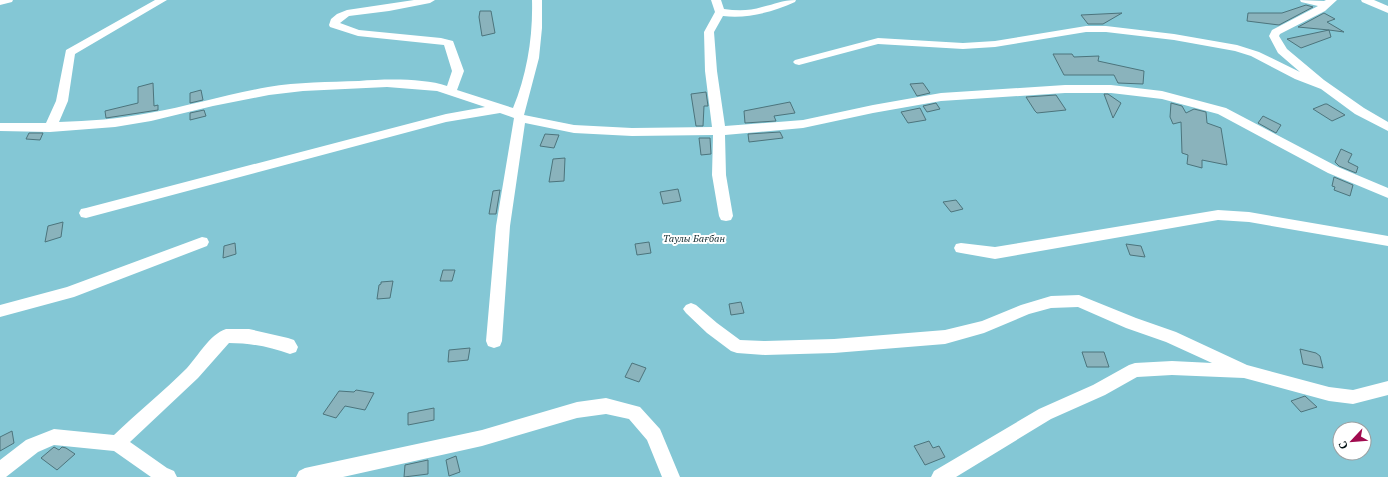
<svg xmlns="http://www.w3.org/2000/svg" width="1388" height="477" font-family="'PT Serif',serif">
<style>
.green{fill:#84c7d5;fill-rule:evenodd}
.building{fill:#8ab3bc;stroke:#4c747c}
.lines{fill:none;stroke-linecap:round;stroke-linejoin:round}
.minor{fill:#fff;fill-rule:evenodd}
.labels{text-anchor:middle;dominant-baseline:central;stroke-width:4;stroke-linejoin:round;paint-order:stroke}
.park-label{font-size:10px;font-style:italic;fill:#193034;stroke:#fff}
</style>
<rect width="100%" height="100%" fill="#c0ebf4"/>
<path class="green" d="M0,0H1388V477H0ZM1340,429H1364V453H1340Z"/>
<g class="building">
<polygon points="1306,5 1313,7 1279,25 1247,21 1248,13 1282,13"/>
<polygon points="480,11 491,11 495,33 482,36 479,17"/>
<polygon points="1122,13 1103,24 1088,24 1081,15"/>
<polygon points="1324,13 1335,19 1327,22 1344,32 1329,30 1331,37 1301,48 1287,39 1329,30 1298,27"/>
<polygon points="1053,54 1072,54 1074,57 1099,56 1098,61 1144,71 1143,84 1118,83 1114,75 1064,75"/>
<polygon points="153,83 154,106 158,105 158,110 106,118 105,111 138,103 138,87"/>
<polygon points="923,83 930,93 917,96 910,84"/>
<polygon points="201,90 203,100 190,103 190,93"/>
<polygon points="706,92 708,106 704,106 703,126 696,126 691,94"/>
<polygon points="1104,94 1108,94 1121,103 1113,118"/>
<polygon points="1056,95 1066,110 1037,113 1035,111 1026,97"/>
<polygon points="790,102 795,113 774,116 776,121 745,123 744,111"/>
<polygon points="936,103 940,109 927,112 923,106"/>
<polygon points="1171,103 1182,106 1186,113 1194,109 1206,112 1207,123 1221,128 1227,165 1202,160 1202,168 1187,164 1188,155 1182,153 1181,122 1173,124 1170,117"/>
<polygon points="1325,104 1327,104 1345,115 1332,121 1313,109"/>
<polygon points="920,108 926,120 908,123 901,112"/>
<polygon points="204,110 206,116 190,120 190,113"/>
<polygon points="1263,116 1281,125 1276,133 1258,123"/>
<polygon points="780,132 783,138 749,142 748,134"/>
<polygon points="29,133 43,133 40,140 26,139"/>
<polygon points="545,134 559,135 554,148 540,146"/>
<polygon points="699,138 710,138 711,154 701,155"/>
<polygon points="1341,149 1352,154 1348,162 1358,167 1356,173 1339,166 1335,162"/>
<polygon points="565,158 564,181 549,182 553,159"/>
<polygon points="1334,177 1353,185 1350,196 1334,190 1335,187 1332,186"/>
<polygon points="678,189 681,201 663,204 660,192"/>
<polygon points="500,190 496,214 489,214 493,191"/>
<polygon points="956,200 963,209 951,212 943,202"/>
<polygon points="63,222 61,237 45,242 48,226"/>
<polygon points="649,242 651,253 637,255 635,244"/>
<polygon points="235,243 236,254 223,258 224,246"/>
<polygon points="1126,244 1141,246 1145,257 1130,255"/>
<polygon points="443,270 455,270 452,281 440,281"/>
<polygon points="393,281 390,298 377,299 379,285 381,284 381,282"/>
<polygon points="741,302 744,313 731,315 729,304"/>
<polygon points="470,348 468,360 448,362 449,350"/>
<polygon points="1300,349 1316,353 1320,356 1323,368 1303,364"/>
<polygon points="1082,352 1104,352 1109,367 1087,367"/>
<polygon points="632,363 646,368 639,382 625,377"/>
<polygon points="356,390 374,393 365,410 345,406 336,418 323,414 339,391 354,392"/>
<polygon points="1305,396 1317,407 1301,412 1291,401"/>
<polygon points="434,408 434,420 408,425 408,413"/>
<polygon points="12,431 14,443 0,451 0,437"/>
<polygon points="929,441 933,448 939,446 945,457 925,465 914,446"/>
<polygon points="54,447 59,450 62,447 66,448 75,454 57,470 41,458"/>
<polygon points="456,456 460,472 449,476 446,460"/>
<polygon points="428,460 428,474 404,477 405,465"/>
</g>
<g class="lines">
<g class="minor">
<polygon points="0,0 13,0 12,2 0,5"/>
<path d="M155,0H167L75,54L68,101L59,122C89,121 119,119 149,113C189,106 228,94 268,87C298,82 329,82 359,81C385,79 423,78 447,86L452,71L444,45L358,36L330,27L329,25L331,19L337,14L347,10L414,0H435L430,3L389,11L349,16L340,23L359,30L441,38L453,41L464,71L457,90L513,108C527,74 533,37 532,0H542V28L539,58L524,115L574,125L632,128L712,127L705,71L704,32L715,12L711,0H721L724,9C737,11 750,11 762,7C776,4 781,0 796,0L795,2C772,12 748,19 723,16L714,32L717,71L725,126L803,120L873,105L941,93L1065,85H1111L1162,91L1226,108L1338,167L1388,188V198L1328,173L1218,114L1162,99L1111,93H1065L941,101L873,113L803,128L725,135L726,175L733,216L731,220L726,221L721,220L719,216L712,175L713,135L632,136L574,133L525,123L510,226L502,341L500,346L494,348L488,346L486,341L496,226L514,118L500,113L446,122L86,218L81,217L79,213L81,209L86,208L446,114L485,107L437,91L387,87L303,91L269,95L213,106L151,121L115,127L50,132L0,131V123H46L56,101L66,50Z"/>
<polygon points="1300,0 1324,1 1326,0 1337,0 1325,11 1280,34 1279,36 1287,49 1324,80 1364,108 1388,122 1388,131 1355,114 1321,89 1295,79 1251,56 1235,51 1174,40 1106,32 1086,32 995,47 963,49 878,44 799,65 795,64 793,62 795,60 878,38 963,43 995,41 1086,26 1106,26 1174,34 1237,45 1259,52 1300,72 1278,53 1269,36 1272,30 1318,6 1301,2"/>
<polygon points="1361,0 1374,0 1388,6 1388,13 1362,2"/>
<polygon points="1218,210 1249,212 1388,236 1388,246 1249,222 1218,220 995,259 961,253 956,252 954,248 956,244 961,243 995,247"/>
<polygon points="202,237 207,238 209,242 207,246 74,297 0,317 0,305 67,287"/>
<polygon points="1079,295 1136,318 1176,332 1247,365 1329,387 1353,390 1388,381 1388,395 1353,404 1329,401 1244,378 1172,375 1137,377 1105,395 1051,419 956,477 931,477 934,471 1039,409 1093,385 1129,365 1135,363 1172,361 1212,363 1166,342 1126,328 1078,307 1051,308 1029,314 984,333 945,344 834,353 765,355 737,353 731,351 707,333 686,313 683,309 686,305 691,303 696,305 717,323 740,340 765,341 834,339 945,330 982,321 1021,305 1051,296"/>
<path d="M226,329H249L288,338L294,340L298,347L296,352L290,354C270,347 251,343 229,343L198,378L130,442L167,468L174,471L177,477H151L114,451L54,445L38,452L6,477H0V460L26,440L54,429L114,435C138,412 164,391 187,368C199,355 209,335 226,329Z"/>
<polygon points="606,398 640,407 660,429 680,477 662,477 647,440 629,419 606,414 577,418 482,446 343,477 296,477 299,471 305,468 482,430 577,402"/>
</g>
</g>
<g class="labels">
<g class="park-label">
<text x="694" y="238">Таулы Бағбан</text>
</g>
</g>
<g transform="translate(1352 441) rotate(244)"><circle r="19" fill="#ffffff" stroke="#9a9fa1"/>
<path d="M0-3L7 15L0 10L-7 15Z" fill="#a10b4f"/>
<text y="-6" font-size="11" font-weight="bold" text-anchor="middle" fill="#021013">С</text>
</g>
</svg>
